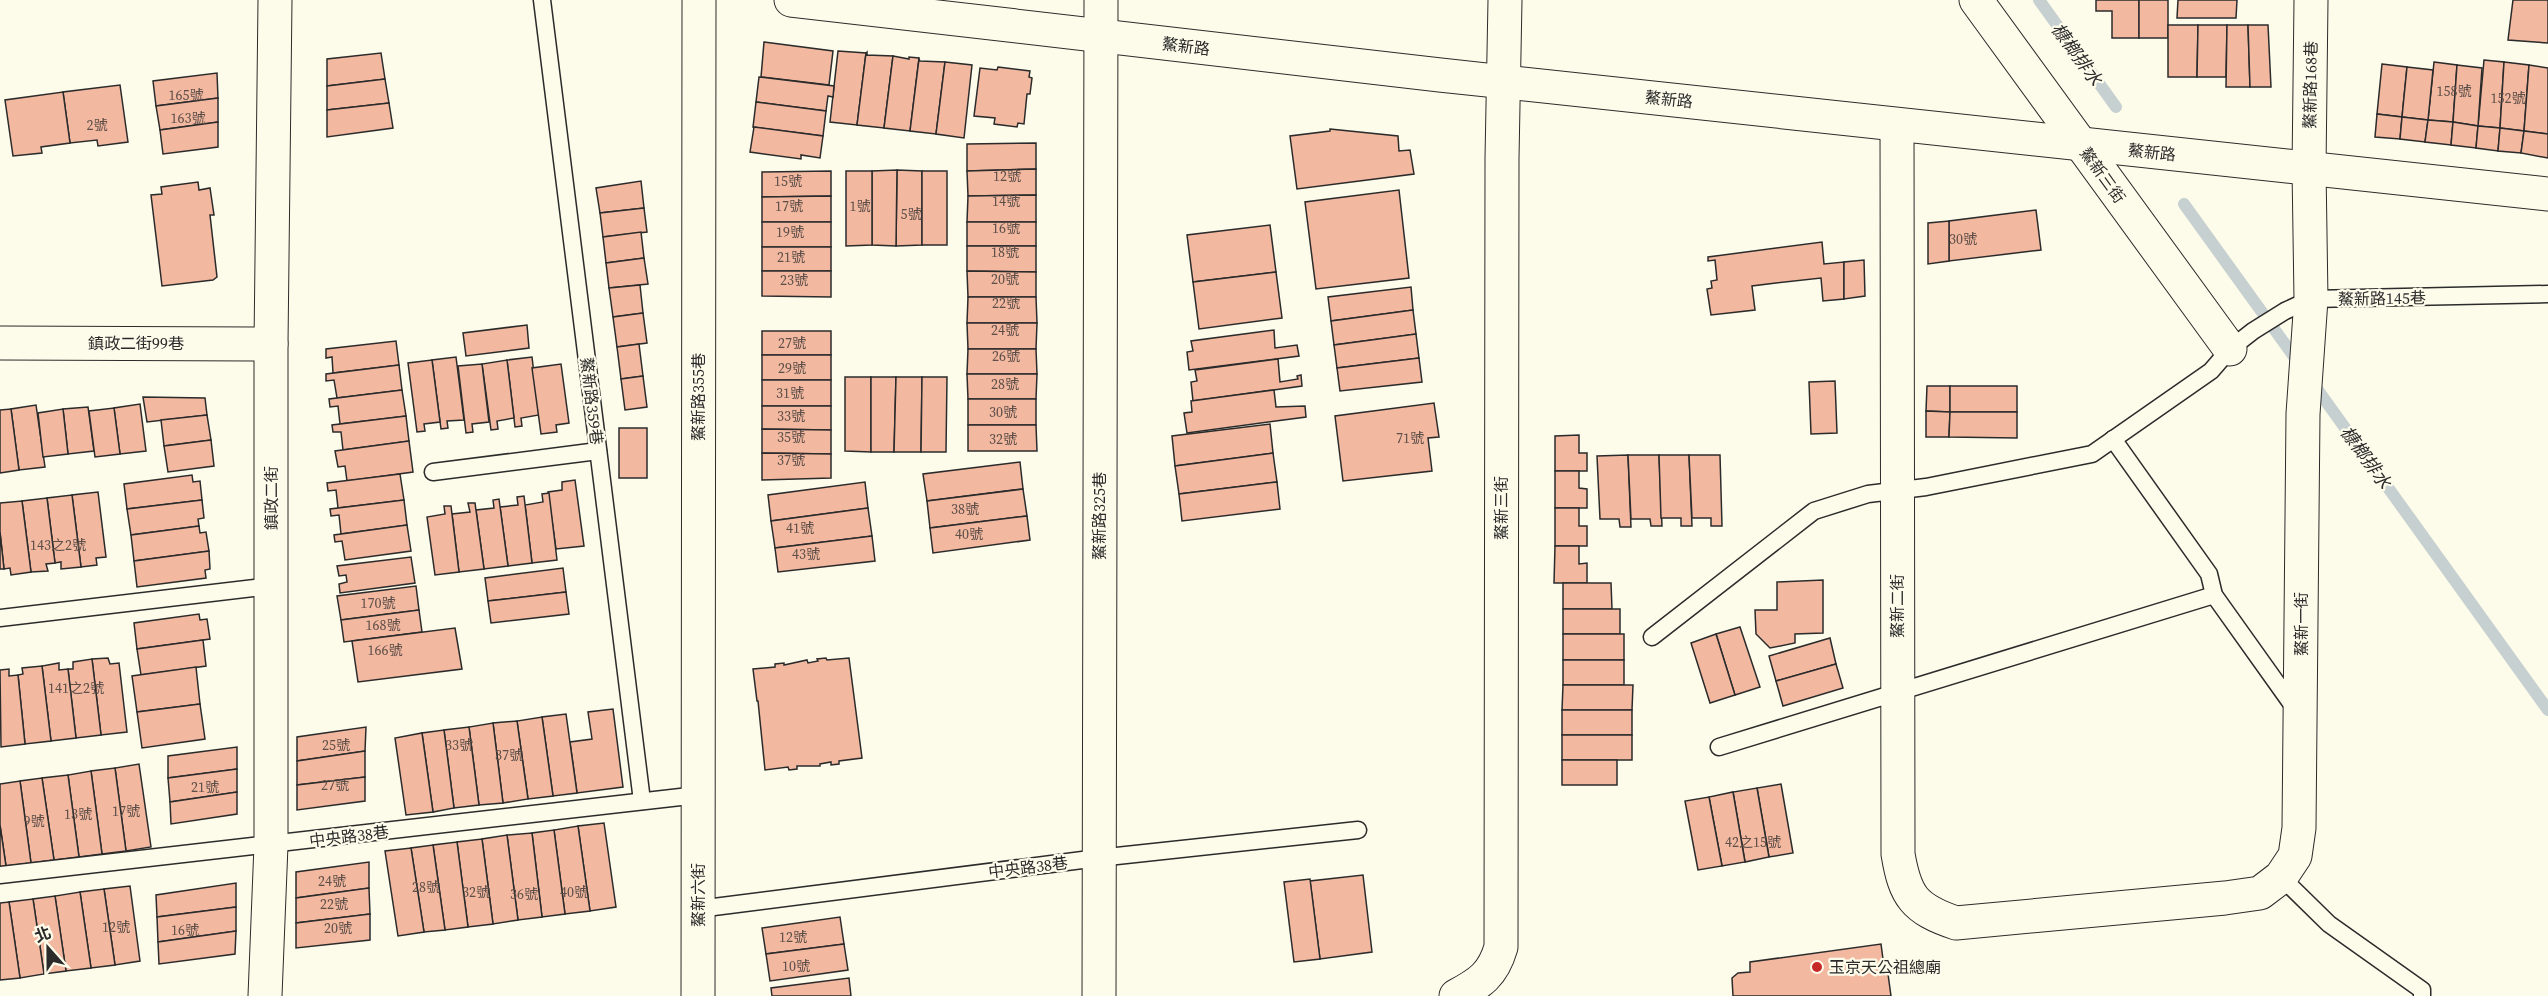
<svg xmlns="http://www.w3.org/2000/svg" width="2548" height="996" font-family="'Source Serif 4','Noto Sans TC',serif">
<style>
.lines{fill:none;stroke-linecap:round;stroke-linejoin:round}
.stream{stroke:#c7d0d0;stroke-width:12}
.building{fill:#f2b8a0;stroke:#2b2b2b;stroke-width:1.5}
.lane-casing{stroke:#2b2b2b;stroke-width:19}
.street-casing{stroke:#2b2b2b;stroke-width:35}
.lane{stroke:#fdfbea;stroke-width:16}
.street{stroke:#fdfbea;stroke-width:33}
.poi-dot{fill:#c62828;stroke:#fdfbea;stroke-width:2}
.labels{text-anchor:middle;dominant-baseline:central;stroke-width:4.5;stroke-linejoin:round;paint-order:stroke}
.number-label{font-size:14px;fill:#5d4e48}
.street-label{font-size:16px;fill:#2b2b2b;stroke:#fdfbea}
.poi-label{font-size:16px;fill:#2b2b2b;stroke:#fdfbea;text-anchor:start}
.water-label{font-size:18px;font-style:italic;fill:#2b2b2b;stroke:#fdfbea}
</style>
<rect width="100%" height="100%" fill="#fdfbea"/>
<g class="lines">
<g class="stream">
<polyline points="2039,0 2116,107"/>
<polyline points="2184,204 2300,365"/>
<polyline points="2312,382 2548,710"/>
</g>
</g>
<g class="building">
<polygon points="2096,0 2139,0 2139,38 2112,38 2112,11 2096,11"/>
<rect x="2139" y="0" width="29" height="38"/>
<polygon points="2178,0 2237,0 2236,18 2177,18"/>
<polygon points="2513,0 2548,0 2548,43 2508,40"/>
<polygon points="2168,25 2198,25 2197,77 2168,77"/>
<polygon points="2198,25 2227,25 2226,77 2197,77"/>
<polygon points="2227,25 2248,25 2250,87 2226,87"/>
<polygon points="2248,25 2268,25 2271,87 2250,87"/>
<polygon points="764,42 833,51 829,85 761,77"/>
<polygon points="838,51 866,53 857,125 830,122"/>
<polygon points="867,52 867,55 893,56 884,128 857,125 866,53"/>
<polygon points="381,53 385,79 327,86 327,59"/>
<polygon points="893,56 909,59 909,57 919,58 910,131 884,128"/>
<polygon points="919,59 920,61 945,62 936,134 910,131"/>
<polygon points="2484,60 2504,62 2500,128 2478,126"/>
<polygon points="945,62 972,65 964,138 936,134"/>
<polygon points="2434,62 2457,65 2453,122 2428,120"/>
<polygon points="2504,62 2529,65 2524,131 2500,128"/>
<polygon points="2382,64 2407,67 2402,117 2377,114"/>
<polygon points="2457,65 2482,68 2478,126 2453,122"/>
<polygon points="2529,65 2548,68 2548,134 2524,131"/>
<polygon points="998,67 1030,71 1029,77 1032,78 1030,94 1027,94 1024,124 1018,123 1017,127 994,124 995,118 974,116 980,68 997,70"/>
<polygon points="2407,67 2433,70 2428,120 2402,117"/>
<polygon points="217,73 218,98 156,106 153,81"/>
<polygon points="759,77 834,86 833,97 828,96 826,111 756,102"/>
<polygon points="385,79 389,103 327,110 327,86"/>
<polygon points="120,85 128,142 98,146 97,140 70,143 63,92"/>
<polygon points="63,92 70,143 41,147 42,153 13,156 5,100"/>
<polygon points="218,98 218,122 160,130 156,106"/>
<polygon points="756,102 826,111 823,136 753,127"/>
<polygon points="389,103 393,128 327,137 327,110"/>
<polygon points="2377,114 2402,117 2400,139 2375,137"/>
<polygon points="2402,117 2428,120 2425,142 2400,139"/>
<polygon points="2428,120 2453,122 2451,145 2425,142"/>
<polygon points="218,122 218,147 163,154 160,130"/>
<polygon points="2453,122 2478,126 2476,148 2451,145"/>
<polygon points="2478,126 2500,128 2498,151 2476,148"/>
<polygon points="754,127 823,136 820,158 801,155 801,159 750,152"/>
<polygon points="2500,128 2524,131 2521,153 2498,151"/>
<polygon points="1330,129 1398,136 1399,151 1410,150 1414,174 1297,189 1290,136 1330,131"/>
<polygon points="2524,131 2548,134 2548,158 2521,153"/>
<polygon points="1036,143 1036,169 967,171 967,144"/>
<polygon points="1036,169 1036,195 968,196 967,171"/>
<polygon points="897,170 922,171 922,245 896,246"/>
<polygon points="897,170 896,246 872,245 872,171"/>
<polygon points="831,171 831,196 762,197 762,172"/>
<polygon points="846,171 872,171 872,245 846,246"/>
<rect x="922" y="171" width="25" height="74"/>
<polygon points="641,181 644,208 600,213 596,188"/>
<polygon points="198,182 199,190 210,188 214,215 210,215 217,277 213,280 162,286 151,195 162,194 161,187"/>
<polygon points="1399,190 1409,278 1316,289 1305,202"/>
<polygon points="1036,195 1036,222 967,222 968,196"/>
<polygon points="831,196 831,222 762,222 762,197"/>
<polygon points="644,208 647,232 603,237 600,213"/>
<polygon points="2036,210 2041,250 1949,261 1949,221"/>
<polygon points="1949,221 1949,261 1928,264 1928,223"/>
<rect x="762" y="222" width="69" height="25"/>
<rect x="967" y="222" width="69" height="24"/>
<polygon points="1270,225 1276,272 1193,282 1187,235"/>
<polygon points="641,232 644,258 606,263 603,237"/>
<polygon points="1822,242 1824,264 1844,262 1844,299 1823,301 1821,278 1776,283 1752,286 1755,310 1711,315 1707,289 1712,288 1711,281 1717,280 1715,260 1708,261 1708,257"/>
<polygon points="967,246 1036,246 1036,272 967,271"/>
<rect x="762" y="247" width="69" height="24"/>
<polygon points="644,258 648,284 609,288 606,263"/>
<polygon points="1864,260 1865,296 1844,299 1844,262"/>
<polygon points="762,271 831,271 831,297 762,296"/>
<polygon points="967,271 1036,272 1036,297 968,297"/>
<polygon points="1276,272 1282,318 1199,329 1193,282"/>
<polygon points="640,285 643,313 613,317 609,288"/>
<polygon points="1411,287 1413,310 1331,321 1328,297"/>
<polygon points="968,297 1036,297 1037,323 967,323"/>
<polygon points="1413,310 1416,334 1334,345 1331,321"/>
<polygon points="643,313 647,343 617,347 613,317"/>
<polygon points="967,323 1037,323 1036,349 968,349"/>
<polygon points="527,325 529,348 466,356 463,333"/>
<polygon points="1274,330 1275,348 1297,345 1299,356 1189,370 1187,352 1193,351 1191,341"/>
<rect x="762" y="331" width="69" height="24"/>
<polygon points="1416,334 1419,358 1337,368 1334,345"/>
<polygon points="396,341 399,365 333,373 332,357 326,358 326,349"/>
<polygon points="639,344 643,376 621,379 617,347"/>
<polygon points="968,349 1036,349 1037,374 967,374"/>
<rect x="762" y="355" width="69" height="25"/>
<polygon points="456,357 464,420 447,421 448,428 441,429 432,360"/>
<polygon points="532,357 539,415 521,418 522,426 515,427 507,360"/>
<polygon points="1419,358 1422,382 1340,391 1337,368"/>
<polygon points="1278,359 1280,382 1298,379 1297,376 1301,375 1302,386 1193,401 1191,382 1197,381 1195,370"/>
<polygon points="432,360 440,422 424,424 425,431 417,432 408,363"/>
<polygon points="507,360 514,418 497,421 498,429 491,430 482,364"/>
<polygon points="482,364 489,422 472,424 473,432 466,433 458,366"/>
<polygon points="561,364 569,423 556,425 557,432 541,434 532,368"/>
<polygon points="399,365 402,390 337,398 334,380 326,381 326,374"/>
<polygon points="967,374 1037,374 1036,399 968,399"/>
<polygon points="643,376 647,407 625,410 621,379"/>
<polygon points="845,377 871,377 871,452 845,451"/>
<polygon points="871,377 896,377 894,452 871,452"/>
<polygon points="896,377 922,377 921,452 894,452"/>
<polygon points="922,377 947,377 946,452 921,452"/>
<rect x="762" y="380" width="69" height="26"/>
<polygon points="1835,381 1837,433 1811,434 1809,382"/>
<polygon points="1927,386 1950,386 1950,412 1926,411"/>
<rect x="1950" y="386" width="67" height="26"/>
<polygon points="402,390 406,416 340,424 338,406 330,407 329,399"/>
<polygon points="1274,390 1276,407 1305,406 1306,417 1187,433 1184,413 1192,412 1191,401"/>
<polygon points="143,397 205,398 207,415 147,422"/>
<rect x="968" y="399" width="68" height="26"/>
<polygon points="1434,403 1439,437 1428,438 1432,471 1343,481 1335,416"/>
<polygon points="140,404 146,451 120,454 114,408"/>
<polygon points="36,405 45,467 19,470 11,409"/>
<polygon points="762,406 831,406 831,430 762,429"/>
<polygon points="88,407 94,451 68,454 63,409"/>
<polygon points="114,408 120,454 95,457 89,411"/>
<polygon points="11,409 19,470 0,473 0,410"/>
<polygon points="63,409 68,454 43,457 38,413"/>
<polygon points="1926,411 1950,412 1949,437 1926,437"/>
<polygon points="1950,412 2017,412 2017,438 1949,437"/>
<polygon points="207,415 211,440 164,446 161,420"/>
<polygon points="406,416 409,441 343,450 341,432 333,432 332,425"/>
<polygon points="1270,424 1273,453 1175,466 1172,436"/>
<polygon points="968,425 1036,425 1037,451 968,451"/>
<rect x="619" y="428" width="28" height="50"/>
<polygon points="762,429 831,430 831,454 762,453"/>
<polygon points="1579,435 1579,453 1587,453 1587,471 1555,471 1555,436"/>
<polygon points="211,440 214,466 168,472 164,446"/>
<polygon points="409,441 413,472 347,481 345,466 338,467 335,451"/>
<polygon points="762,453 831,454 831,478 762,480"/>
<polygon points="1273,453 1277,482 1179,494 1175,466"/>
<polygon points="1628,455 1631,527 1620,527 1619,519 1600,519 1597,456"/>
<polygon points="1628,455 1659,455 1662,526 1651,526 1650,519 1631,519"/>
<polygon points="1659,455 1689,455 1692,526 1681,526 1681,518 1661,518"/>
<polygon points="1689,455 1720,455 1722,526 1711,526 1711,518 1692,518"/>
<polygon points="1020,462 1023,489 927,501 923,474"/>
<polygon points="1555,471 1579,471 1579,488 1587,489 1587,508 1555,508"/>
<polygon points="400,474 404,500 338,508 336,490 328,491 327,483"/>
<polygon points="192,475 193,482 200,481 202,500 127,509 124,484"/>
<polygon points="575,480 584,546 556,549 548,492 562,490 562,482"/>
<polygon points="865,482 868,508 771,521 768,495"/>
<polygon points="1277,482 1280,509 1182,521 1179,494"/>
<polygon points="1023,489 1027,516 930,528 927,501"/>
<polygon points="98,492 106,557 96,558 97,565 81,567 72,495"/>
<polygon points="549,493 557,560 532,563 525,505 543,502 542,494"/>
<polygon points="72,495 81,567 61,569 61,562 55,563 47,498"/>
<polygon points="524,496 532,563 508,566 500,507 518,505 517,497"/>
<polygon points="47,498 55,563 46,564 48,571 31,572 22,501"/>
<polygon points="499,499 508,566 484,569 476,510 494,508 493,500"/>
<polygon points="202,500 204,518 198,519 199,526 131,535 127,509"/>
<polygon points="404,500 407,525 341,534 339,515 331,516 330,509"/>
<polygon points="22,501 31,572 11,575 10,568 4,569 0,532 0,503"/>
<polygon points="468,503 475,503 484,569 459,572 452,514 470,512"/>
<polygon points="444,506 451,506 459,572 435,575 427,517 445,514"/>
<polygon points="868,508 872,536 775,548 771,521"/>
<polygon points="1555,508 1579,508 1579,526 1587,526 1587,546 1555,546"/>
<polygon points="1027,516 1030,540 933,553 930,528"/>
<polygon points="407,525 411,551 345,560 342,541 335,542 334,535"/>
<polygon points="199,526 200,533 206,532 209,551 134,561 131,535"/>
<polygon points="0,532 4,569 0,569"/>
<polygon points="872,536 875,561 778,572 775,548"/>
<polygon points="1555,546 1579,546 1579,564 1587,563 1587,583 1554,583"/>
<polygon points="209,551 210,569 205,570 206,578 137,587 134,561"/>
<polygon points="411,557 415,583 340,593 339,584 347,582 346,575 339,576 337,566"/>
<polygon points="563,568 566,592 488,601 485,578"/>
<polygon points="1823,580 1823,633 1795,634 1795,643 1770,648 1756,634 1755,610 1777,610 1777,582"/>
<polygon points="1563,583 1611,583 1612,609 1563,609"/>
<polygon points="416,586 419,610 341,620 337,596"/>
<polygon points="566,592 569,614 491,623 488,601"/>
<rect x="1563" y="609" width="57" height="25"/>
<polygon points="419,610 422,632 344,642 341,620"/>
<polygon points="199,614 200,620 207,619 210,639 137,649 134,623"/>
<polygon points="1740,627 1760,687 1735,695 1716,634"/>
<polygon points="455,628 462,669 358,682 352,641"/>
<rect x="1563" y="634" width="61" height="26"/>
<polygon points="1716,634 1735,695 1710,703 1691,643"/>
<polygon points="1830,638 1836,664 1776,681 1769,656"/>
<polygon points="203,640 206,666 141,675 137,649"/>
<polygon points="108,658 110,664 119,663 127,732 101,735 92,659"/>
<polygon points="826,658 827,660 849,658 862,758 839,761 839,764 831,765 831,762 820,764 820,766 797,766 797,769 789,770 788,767 765,770 758,701 757,701 753,669 775,667 775,664 784,663 784,665 807,660 808,663 818,661 817,659"/>
<polygon points="92,659 101,735 76,738 68,669 73,669 73,662"/>
<rect x="1563" y="660" width="61" height="25"/>
<polygon points="59,663 59,670 68,669 76,738 51,741 42,666"/>
<polygon points="1836,664 1843,688 1783,706 1776,681"/>
<polygon points="42,666 51,741 25,744 18,675 23,674 22,668"/>
<polygon points="196,667 200,704 137,712 132,676"/>
<polygon points="9,669 9,676 18,675 25,744 1,747 0,670"/>
<polygon points="1563,685 1633,685 1632,710 1562,710"/>
<polygon points="200,704 205,739 142,748 137,712"/>
<polygon points="613,709 623,787 577,793 570,742 592,739 588,712"/>
<rect x="1562" y="710" width="70" height="25"/>
<polygon points="566,714 577,793 553,796 542,717"/>
<polygon points="542,717 553,796 528,799 517,721"/>
<polygon points="517,721 528,799 503,803 493,723"/>
<polygon points="493,723 503,803 479,805 469,727"/>
<polygon points="366,727 365,751 297,761 297,737"/>
<polygon points="469,727 479,805 454,808 444,730"/>
<polygon points="444,730 454,808 433,812 422,733"/>
<polygon points="422,733 433,812 406,815 395,738"/>
<rect x="1562" y="735" width="70" height="25"/>
<polygon points="237,747 237,769 168,778 168,756"/>
<polygon points="365,751 365,777 297,785 297,761"/>
<rect x="1562" y="760" width="55" height="25"/>
<polygon points="139,764 151,847 126,851 115,768"/>
<polygon points="115,768 126,851 102,854 91,771"/>
<polygon points="237,769 237,792 170,802 168,778"/>
<polygon points="91,771 102,854 79,857 68,775"/>
<polygon points="68,775 79,857 54,860 42,778"/>
<polygon points="365,777 365,801 297,810 297,785"/>
<polygon points="42,778 54,860 31,863 20,781"/>
<polygon points="20,781 31,863 6,866 0,825 0,784"/>
<polygon points="1781,784 1793,853 1769,857 1757,788"/>
<polygon points="1757,788 1769,857 1745,862 1733,792"/>
<polygon points="237,792 237,814 171,824 170,802"/>
<polygon points="1733,792 1745,862 1722,866 1709,797"/>
<polygon points="1709,797 1722,866 1698,870 1685,801"/>
<polygon points="604,823 616,907 590,911 578,826"/>
<polygon points="0,825 6,866 0,867"/>
<polygon points="578,826 590,911 565,914 554,830"/>
<polygon points="554,830 565,914 542,917 532,833"/>
<polygon points="532,833 542,917 518,920 507,835"/>
<polygon points="507,835 518,920 493,924 482,839"/>
<polygon points="482,839 493,924 468,927 457,842"/>
<polygon points="457,842 468,927 445,930 433,845"/>
<polygon points="433,845 445,930 424,932 411,848"/>
<polygon points="411,848 424,932 398,936 385,851"/>
<polygon points="369,862 369,888 296,898 296,872"/>
<polygon points="1363,875 1372,952 1320,959 1310,881"/>
<polygon points="1310,879 1320,959 1294,962 1284,882"/>
<polygon points="236,883 236,907 157,917 156,895"/>
<polygon points="130,886 140,961 115,965 104,889"/>
<polygon points="369,888 370,914 296,923 296,898"/>
<polygon points="104,889 115,965 91,968 80,892"/>
<polygon points="80,892 91,968 66,971 55,896"/>
<polygon points="55,896 66,971 44,974 33,899"/>
<polygon points="33,899 44,974 20,978 9,902"/>
<polygon points="9,902 20,978 0,980 0,903"/>
<polygon points="236,907 236,931 158,942 157,917"/>
<polygon points="370,914 370,940 296,948 296,923"/>
<polygon points="840,917 844,944 766,954 762,928"/>
<polygon points="236,931 235,954 159,964 158,942"/>
<polygon points="844,944 848,970 770,981 766,954"/>
<polygon points="1881,944 1885,974 1888,974 1891,996 1733,996 1732,978 1738,973 1750,972 1750,962"/>
<polygon points="849,978 851,996 772,996 771,988"/>
</g>
<g class="lines">
<defs>
<g id="lane">
<polyline points="542,0 642,801"/>
<polyline points="2113,439 2209,574 2214,595 2296,710"/>
<polyline points="433,472 598,451"/>
<polyline points="0,618 271,586"/>
<polyline points="1652,637 1814,511 1868,494 1926,487 2092,454 2211,371 2230,349 2253,331 2285,311 2311,299 2548,294"/>
<polyline points="1719,747 2214,595"/>
<polyline points="0,875 698,795"/>
<polyline points="2281,877 2329,924 2422,990 2422,996"/>
<polyline points="698,909 1098,858 1358,830"/>
</g>
<g id="street">
<polyline points="791,0 1440,75 2548,194"/>
<polyline points="1976,0 2230,349"/>
<path d="M1897,125L1898,854C1905,896 1914,909 1956,923L2225,898L2260,893L2281,877L2295,856L2299,828L2303,414L2311,299L2309,169L2311,0"/>
<polyline points="0,343 271,344"/>
<polyline points="265,996 271,845 271,344 275,0"/>
<polyline points="698,996 699,0"/>
<polyline points="1099,996 1101,0"/>
<path d="M1456,996C1480,983 1493,975 1501,947L1502,158L1505,0"/>
</g>
</defs>
<use href="#lane" class="lane-casing"/>
<use href="#street" class="street-casing"/>
<use href="#lane" class="lane"/>
<use href="#street" class="street"/>
</g>
<circle class="poi-dot" cx="1817" cy="967" r="6"/>
<g class="labels">
<g class="number-label">
<text x="2454" y="91">158號</text>
<text x="186" y="95">165號</text>
<text x="2508" y="98">152號</text>
<text x="188" y="118">163號</text>
<text x="97" y="125">2號</text>
<text x="1007" y="176">12號</text>
<text x="788" y="181">15號</text>
<text x="1006" y="201">14號</text>
<text x="789" y="206">17號</text>
<text x="860" y="206">1號</text>
<text x="911" y="214">5號</text>
<text x="1006" y="228">16號</text>
<text x="790" y="232">19號</text>
<text x="1963" y="239">30號</text>
<text x="1005" y="252">18號</text>
<text x="791" y="257">21號</text>
<text x="1005" y="279">20號</text>
<text x="794" y="280">23號</text>
<text x="1006" y="303">22號</text>
<text x="1005" y="330">24號</text>
<text x="792" y="343">27號</text>
<text x="1006" y="356">26號</text>
<text x="792" y="368">29號</text>
<text x="1005" y="384">28號</text>
<text x="790" y="393">31號</text>
<text x="1003" y="412">30號</text>
<text x="791" y="416">33號</text>
<text x="791" y="437">35號</text>
<text x="1410" y="438">71號</text>
<text x="1003" y="439">32號</text>
<text x="791" y="460">37號</text>
<text x="965" y="509">38號</text>
<text x="800" y="528">41號</text>
<text x="969" y="534">40號</text>
<text x="58" y="545">143之2號</text>
<text x="806" y="554">43號</text>
<text x="378" y="603">170號</text>
<text x="383" y="625">168號</text>
<text x="385" y="650">166號</text>
<text x="76" y="688">141之2號</text>
<text x="336" y="745">25號</text>
<text x="459" y="745">33號</text>
<text x="509" y="755">37號</text>
<text x="335" y="785">27號</text>
<text x="205" y="787">21號</text>
<text x="126" y="811">17號</text>
<text x="78" y="814">13號</text>
<text x="34" y="821">9號</text>
<text x="1753" y="842">42之15號</text>
<text x="332" y="881">24號</text>
<text x="426" y="887">28號</text>
<text x="476" y="892">32號</text>
<text x="574" y="892">40號</text>
<text x="524" y="894">36號</text>
<text x="334" y="904">22號</text>
<text x="116" y="927">12號</text>
<text x="338" y="928">20號</text>
<text x="185" y="930">16號</text>
<text x="793" y="937">12號</text>
<text x="796" y="966">10號</text>
</g>
<g class="street-label">
<text transform="translate(1186 46) rotate(7)">鰲新路</text>
<text transform="translate(2310 85) rotate(-89)">鰲新路168巷</text>
<text transform="translate(1669 99) rotate(6)">鰲新路</text>
<text transform="translate(2152 152) rotate(6)">鰲新路</text>
<text transform="translate(2103 175) rotate(54)">鰲新三街</text>
<text transform="translate(2382 298) rotate(-1)">鰲新路145巷</text>
<text x="136" y="343">鎮政二街99巷</text>
<text transform="translate(698 397) rotate(-90)">鰲新路355巷</text>
<text transform="translate(592 401) rotate(83)">鰲新路359巷</text>
<text transform="translate(271 498) rotate(-90)">鎮政二街</text>
<text transform="translate(1501 508) rotate(-90)">鰲新三街</text>
<text transform="translate(1099 516) rotate(-90)">鰲新路325巷</text>
<text transform="translate(1897 606) rotate(-90)">鰲新二街</text>
<text transform="translate(2301 624) rotate(-90)">鰲新一街</text>
<text transform="translate(349 836) rotate(-7)">中央路38巷</text>
<text transform="translate(1028 867) rotate(-7)">中央路38巷</text>
<text transform="translate(698 895) rotate(-90)">鰲新六街</text>
</g>
<g class="poi-label">
<text x="1829" y="967">玉京天公祖總廟</text>
</g>
<g class="water-label">
<text transform="translate(2077 54) rotate(54)">槺榔排水</text>
<text transform="translate(2366 457) rotate(54)">槺榔排水</text>
</g>
</g>
<g transform="translate(48 948) rotate(339)" stroke="#fdfbea" stroke-width="4.5" paint-order="stroke">
<path d="M0-4.5L10 22L0 15L-10 22Z" fill="#2b2b2b"/>
<text y="-9" font-size="16" font-weight="bold" text-anchor="middle" fill="#2b2b2b">北</text>
</g>
</svg>
